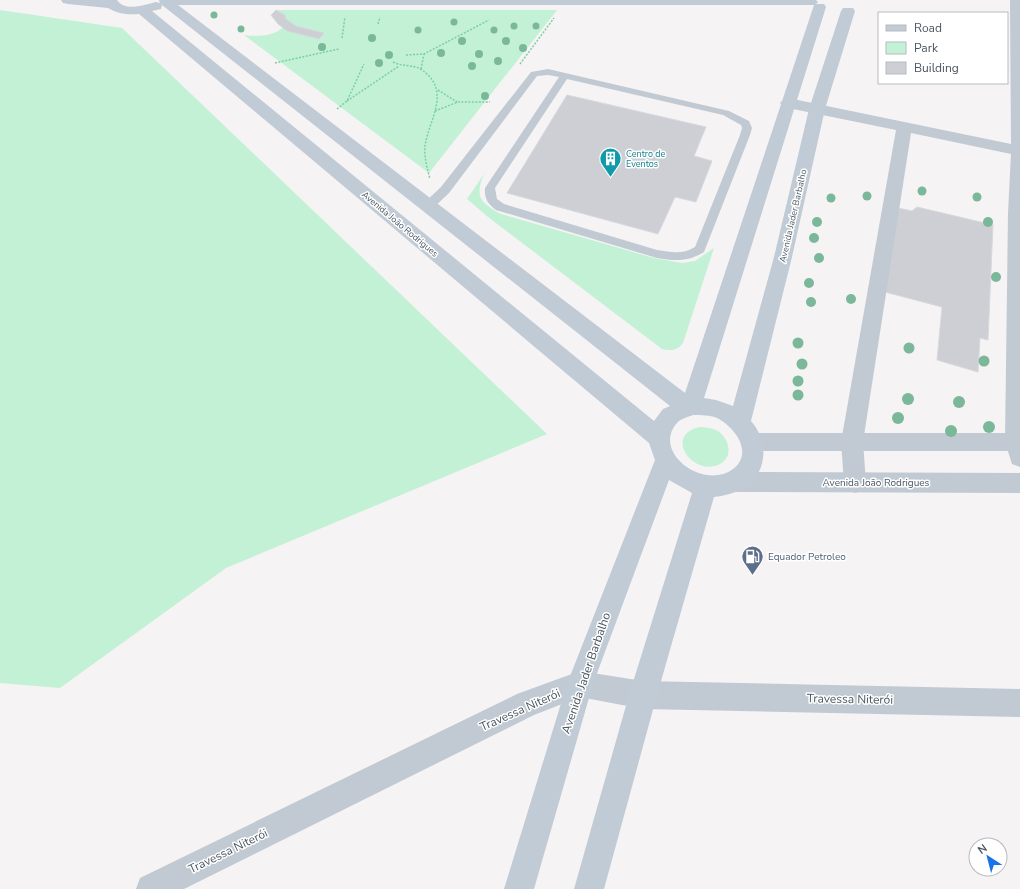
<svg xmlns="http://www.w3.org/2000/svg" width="1020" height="889" font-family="'Nunito Sans',sans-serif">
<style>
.green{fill:#c3f1d5}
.building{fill:#cdcfd5;stroke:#d7d9de}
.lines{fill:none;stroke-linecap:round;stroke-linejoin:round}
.path{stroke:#7ad0a6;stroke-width:1.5;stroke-dasharray:2 1.5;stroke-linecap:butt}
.service{fill:#c1cad2;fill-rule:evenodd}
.minor{fill:#c1cad2;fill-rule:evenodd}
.tertiary{fill:#c1cad2;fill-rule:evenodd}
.secondary{fill:#c1cbd6;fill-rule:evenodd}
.tree{fill:#7bb799}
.labels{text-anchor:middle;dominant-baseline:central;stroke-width:3;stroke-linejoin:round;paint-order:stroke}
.far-culture-label{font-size:9px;fill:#0d838f;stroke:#fff;text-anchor:start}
.far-street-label{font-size:9px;fill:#4a5661;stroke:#fff}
.street-label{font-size:10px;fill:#4a5661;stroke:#fff}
.service-label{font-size:10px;fill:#4e5e75;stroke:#fff;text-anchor:start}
.near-street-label{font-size:12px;fill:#4a5661;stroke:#fff}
</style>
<rect width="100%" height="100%" fill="#f5f3f3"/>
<g class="green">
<polygon points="0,10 122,28 547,434 226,568 60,688 0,683"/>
<path d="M276,10H557L429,173L244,35C257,37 284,37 286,19L285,15Z"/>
<path d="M484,174C475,196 479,202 501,214L654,258L682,263L695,261L714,248L683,343C677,351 671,351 662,349L488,217L467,199Z"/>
<path d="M700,427C706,427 712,428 718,431C729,439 734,456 720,464C694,478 662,435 700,427Z"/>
</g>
<g class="building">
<polygon points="276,10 285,15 286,19 296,26 324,33 319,39 287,31 278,24 271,15"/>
<polygon points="567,95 706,127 694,156 712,161 696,202 675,197 658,234 507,193"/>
<polygon points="917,207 993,225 988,340 980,338 978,372 937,360 942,307 885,292 898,208 912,211"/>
</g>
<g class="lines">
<g class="path">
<polyline points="378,24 380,17"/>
<polyline points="342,38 345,17"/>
<polyline points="406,55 424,54 489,20"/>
<path d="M393,62C402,67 414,64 422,70C452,91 429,119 425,146C424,157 427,168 430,179"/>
<polyline points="275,63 339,49"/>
<polyline points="520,64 554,18"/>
<polyline points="421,69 424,54"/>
<polyline points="438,90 457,102"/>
<polyline points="347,101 399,66"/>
<polyline points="337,109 347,101 364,64"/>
<polyline points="435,111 458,102 490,102"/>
</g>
<path class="service" d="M548,69L729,111L749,121L752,128L750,135L704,252C688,262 675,261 657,258L496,210C488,204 484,198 485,188L559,77L548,75L537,76L449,193L433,208H425L424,205L425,202L441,187L531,72ZM567,79L723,115L741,125L742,128L740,135L695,247C682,255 671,252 657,250L504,204L497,199L495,188Z"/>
<g class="minor">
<polygon points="1010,0 1020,0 1020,467 1012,464 1005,442 1008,213 1011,154 911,133 863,442 866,483 863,490 855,493 847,490 844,483 841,442 896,130 788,108 783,106 780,103 783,100 788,98 1011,144"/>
<polygon points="580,671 643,681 1020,689 1020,717 643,709 580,697 534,715 184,889 136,889 140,878 517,694"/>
</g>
<g class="tertiary">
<polygon points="752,433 1020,433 1020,451 752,451 744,449 741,442 744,435"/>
<polygon points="733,472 1020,473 1020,493 733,492 725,489 722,482 725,475"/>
</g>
<path class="secondary" d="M61,0H117C125,12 144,5 156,2L160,3L159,0H816L818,2L816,4H824L826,7L704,398L716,400L733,406L774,257L809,109L841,11L843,8H853L855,11L825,109L792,257L751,421C769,441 768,473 744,488C736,493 723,496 714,497L657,695L604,889H574L629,695L692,493L669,480L593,684L534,889H504L567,684L655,460L649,443L139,14C128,15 118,14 108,8L68,4L63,3ZM162,5L670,406L663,409L654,421L152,11L161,9ZM178,5H814L685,393ZM693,415C701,415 710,415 717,418C735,427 754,453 733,469C704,491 651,452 677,423C680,419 688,417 693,415Z"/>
</g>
<g class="tree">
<circle cx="214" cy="15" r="3.5"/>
<circle cx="454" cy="22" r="3.5"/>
<circle cx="514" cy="26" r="3.5"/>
<circle cx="536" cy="26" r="3.5"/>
<circle cx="241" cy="29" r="3.5"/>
<circle cx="418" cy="30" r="3.5"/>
<circle cx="494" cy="30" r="3.5"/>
<circle cx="372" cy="38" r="4"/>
<circle cx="462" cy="41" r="4"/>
<circle cx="506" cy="41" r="4"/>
<circle cx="322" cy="47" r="4"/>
<circle cx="523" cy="48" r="4"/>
<circle cx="441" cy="53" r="4"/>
<circle cx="479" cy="54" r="4"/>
<circle cx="389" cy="55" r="4"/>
<circle cx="498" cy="61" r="4"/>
<circle cx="379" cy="63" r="4"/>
<circle cx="472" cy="66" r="4"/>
<circle cx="485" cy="96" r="4"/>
<circle cx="922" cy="191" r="4.5"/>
<circle cx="867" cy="196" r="4.5"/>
<circle cx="977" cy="197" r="4.5"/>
<circle cx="831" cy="198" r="4.5"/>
<circle cx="817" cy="222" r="5"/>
<circle cx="988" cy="222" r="5"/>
<circle cx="814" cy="238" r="5"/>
<circle cx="819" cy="258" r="5"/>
<circle cx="996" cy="277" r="5"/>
<circle cx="809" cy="283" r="5"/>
<circle cx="851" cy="299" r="5"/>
<circle cx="811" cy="302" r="5"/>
<circle cx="798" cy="343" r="5.5"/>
<circle cx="909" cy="348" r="5.5"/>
<circle cx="984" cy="361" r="5.5"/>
<circle cx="802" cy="364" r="5.5"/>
<circle cx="798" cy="381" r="5.5"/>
<circle cx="798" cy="395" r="5.5"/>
<circle cx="908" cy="399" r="6"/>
<circle cx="959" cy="402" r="6"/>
<circle cx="898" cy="418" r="6"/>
<circle cx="989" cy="427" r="6"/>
<circle cx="951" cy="431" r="6"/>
</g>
<defs>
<symbol id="building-pin" viewBox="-11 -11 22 30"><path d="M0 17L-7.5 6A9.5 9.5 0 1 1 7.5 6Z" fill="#0f9aa8" stroke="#fff"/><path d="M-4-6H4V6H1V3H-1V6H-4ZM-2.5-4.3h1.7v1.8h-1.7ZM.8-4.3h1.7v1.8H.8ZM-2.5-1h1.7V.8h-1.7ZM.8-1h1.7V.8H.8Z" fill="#fff"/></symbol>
<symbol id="fuel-pin" viewBox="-11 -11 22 30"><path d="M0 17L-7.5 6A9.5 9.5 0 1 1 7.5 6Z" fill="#5c6f8a" stroke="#fff"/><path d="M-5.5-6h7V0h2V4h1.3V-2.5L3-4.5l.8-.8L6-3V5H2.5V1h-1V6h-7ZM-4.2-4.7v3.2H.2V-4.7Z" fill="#fff"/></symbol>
</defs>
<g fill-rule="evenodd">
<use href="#building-pin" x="598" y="146" width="25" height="34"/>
<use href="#fuel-pin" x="740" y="544" width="25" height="34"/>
</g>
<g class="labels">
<g class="far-culture-label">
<text x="626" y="154">Centro de<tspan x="626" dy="10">Eventos</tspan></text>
</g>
<g class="far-street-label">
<text transform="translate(793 216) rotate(-77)">Avenida Jader Barbalho</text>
<text transform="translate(400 224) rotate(40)">Avenida João Rodrigues</text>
</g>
<g class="street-label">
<text x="876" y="483">Avenida João Rodrigues</text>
</g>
<g class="service-label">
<text x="768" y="557">Equador Petroleo</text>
</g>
<g class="near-street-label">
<text transform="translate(586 673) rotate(-71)">Avenida Jader Barbalho</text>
<text transform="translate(850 699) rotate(1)">Travessa Niterói</text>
<text transform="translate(520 710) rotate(-24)">Travessa Niterói</text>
<text transform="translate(228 851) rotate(-26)">Travessa Niterói</text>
</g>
</g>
<rect x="878" y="12" width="130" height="72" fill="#ffffff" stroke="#b7bbc0"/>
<rect x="886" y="25" width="20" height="6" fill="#c1cbd6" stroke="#b7bbc0"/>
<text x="914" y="32" font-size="12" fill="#4a5661">Road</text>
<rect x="886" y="42" width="20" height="12" fill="#c3f1d5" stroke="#b7bbc0"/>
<text x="914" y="52" font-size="12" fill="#4a5661">Park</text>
<rect x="886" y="62" width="20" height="12" fill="#cdcfd5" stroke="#b7bbc0"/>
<text x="914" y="72" font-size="12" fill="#4a5661">Building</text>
<g transform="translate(988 857) rotate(324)"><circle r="19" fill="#ffffff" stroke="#b7bbc0"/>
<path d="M0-3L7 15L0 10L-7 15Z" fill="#1a73e8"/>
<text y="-6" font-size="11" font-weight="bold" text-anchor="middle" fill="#4a5661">N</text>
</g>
</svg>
